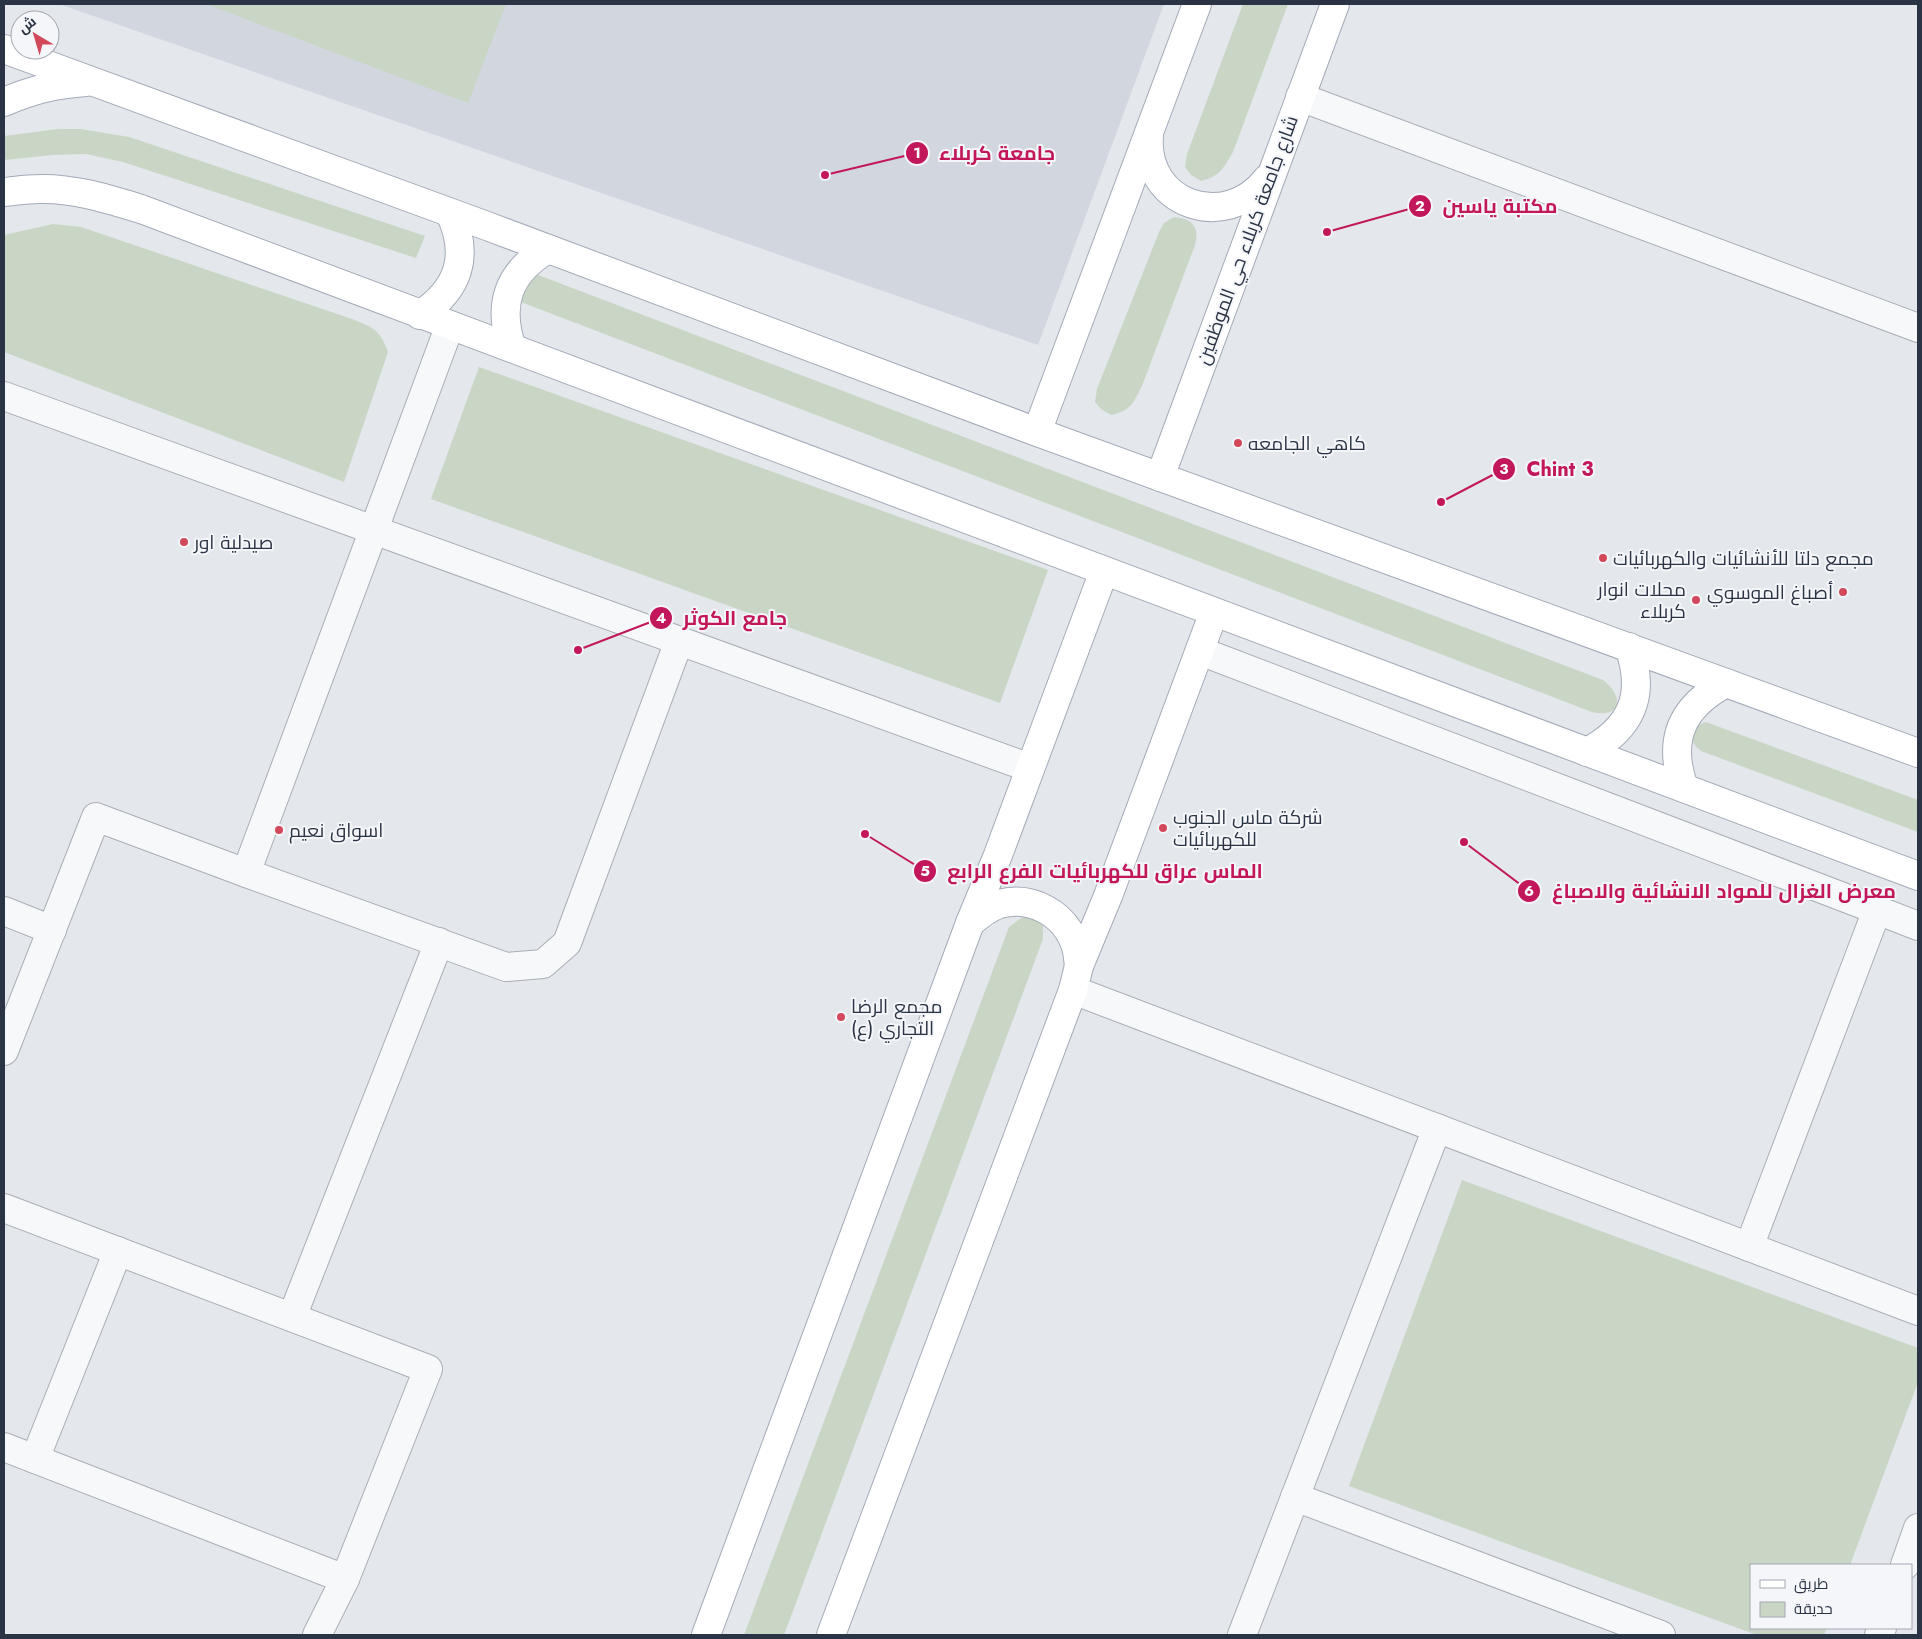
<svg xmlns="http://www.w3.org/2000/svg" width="1922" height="1639" font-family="Jost,Cairo,sans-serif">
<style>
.built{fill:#d2d6de}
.green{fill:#c9d6c5}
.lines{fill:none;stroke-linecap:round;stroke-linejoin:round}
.minor-casing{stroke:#a9aeb7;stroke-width:30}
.major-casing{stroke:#a3abb8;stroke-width:30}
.minor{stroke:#f7f8fa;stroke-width:28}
.major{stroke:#fff;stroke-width:28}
.poi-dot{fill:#d1495b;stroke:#f4f6f9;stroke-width:2}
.labels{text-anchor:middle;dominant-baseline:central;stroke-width:4;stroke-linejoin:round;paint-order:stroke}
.street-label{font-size:19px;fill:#2b3445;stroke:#f4f6f9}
.poi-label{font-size:19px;fill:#2b3445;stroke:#f4f6f9;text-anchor:start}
.leader{fill:none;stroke:#c2185b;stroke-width:2}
.callout-dot{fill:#c2185b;stroke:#f4f6f9;stroke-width:2}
.mark-label{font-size:15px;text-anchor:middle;font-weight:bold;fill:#fff}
.callout-label{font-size:20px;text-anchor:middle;font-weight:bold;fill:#c2185b;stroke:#f4f6f9;stroke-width:4;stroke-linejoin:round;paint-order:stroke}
</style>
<rect width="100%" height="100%" fill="#e4e7ec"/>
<polygon class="built" points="59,4 1164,4 1038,345"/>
<g class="green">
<polygon points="206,4 506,4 468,103"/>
<path d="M1243,4H1288L1233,152C1223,169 1220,176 1201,181L1191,175L1185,167L1187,154Z"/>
<polygon points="58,129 81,129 129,137 425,236 416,258 123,162 86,154 52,155 4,160 4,136"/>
<path d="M1174,217C1192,219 1200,226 1195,245L1142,386C1133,403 1131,411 1111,415L1101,409L1095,402L1097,389L1159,232L1164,223Z"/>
<path d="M53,224L81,227L352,319C373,327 380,330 388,352L344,482L4,352V235Z"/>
<path d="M525,270L1603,680C1625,697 1621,719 1592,712L513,299Z"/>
<polygon points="479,367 1048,570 1000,703 431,499"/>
<path d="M1706,722L1918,800V832L1701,751C1687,740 1688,727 1706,722Z"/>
<polygon points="1033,915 1043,925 1043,939 784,1635 744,1635 1009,927 1021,918"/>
<polygon points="1462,1180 1918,1348 1918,1382 1850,1565 1751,1565 1751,1628 1827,1628 1824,1635 1757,1635 1349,1486"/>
</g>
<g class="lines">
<defs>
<g id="minor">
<polyline points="1300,97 1918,328"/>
<polyline points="4,396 1030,768"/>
<polyline points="1200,651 1877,910"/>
<polyline points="246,873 450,325"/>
<polyline points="4,911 52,930"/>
<polyline points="1073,990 1918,1311"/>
<polyline points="4,1051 96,817 246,873 506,967 543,964 567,943 679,641"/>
<polyline points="4,1208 428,1369 345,1579"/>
<polyline points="1749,1247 1877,910 1918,926"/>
<polyline points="292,1317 439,942"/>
<polyline points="4,1447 345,1579 317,1635"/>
<polyline points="35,1459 118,1251"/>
<polyline points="1295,1497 1661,1635"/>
<polyline points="1905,1565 1918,1528"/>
<polyline points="1242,1635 1437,1128"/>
<polyline points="1879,1635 1882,1628"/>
</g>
<g id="major">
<polyline points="4,49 487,226 1037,432 1918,753"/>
<path d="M4,102C32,90 55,84 86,82"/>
<path d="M1149,135C1143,204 1225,233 1267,179"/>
<path d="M4,192C15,191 27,189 39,189C74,188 108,199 141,209L1918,876"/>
<path d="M420,315C459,289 470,256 450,213"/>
<path d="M512,348C497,305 508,272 548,249"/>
<polyline points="1037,432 1197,4"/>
<polyline points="1160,477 1335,4"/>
<path d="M1587,752C1632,728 1646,695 1629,647"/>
<path d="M1684,788C1667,740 1681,707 1726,683"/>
<path d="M970,923C978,916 988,908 999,904C1032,895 1066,914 1076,947C1078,953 1078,960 1079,966"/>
<polyline points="706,1635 970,923 998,855 1104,571"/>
<polyline points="831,1635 1073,990 1079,966 1108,896 1214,612"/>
</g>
</defs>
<use href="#minor" class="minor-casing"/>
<use href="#major" class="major-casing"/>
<use href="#minor" class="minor"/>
<use href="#major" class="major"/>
</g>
<g class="poi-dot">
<circle cx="1238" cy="443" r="5"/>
<circle cx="184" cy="542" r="5"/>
<circle cx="1603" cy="558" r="5"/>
<circle cx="1843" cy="592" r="5"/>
<circle cx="1696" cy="600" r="5"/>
<circle cx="1163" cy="828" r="5"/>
<circle cx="279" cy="830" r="5"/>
<circle cx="841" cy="1017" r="5"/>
</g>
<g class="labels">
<g class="street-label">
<text transform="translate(1247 240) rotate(-70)">شارع جامعة كربلاء حي الموظفين</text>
</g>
<g class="poi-label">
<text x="1248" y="443">كاهي الجامعه</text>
<text x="194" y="542">صيدلية اور</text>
<text x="1613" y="558">مجمع دلتا للأنشائيات والكهربائيات</text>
<text x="1686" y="589" text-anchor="end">محلات انوار<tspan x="1686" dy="22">كربلاء</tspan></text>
<text x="1833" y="592" text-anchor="end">أصباغ الموسوي</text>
<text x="1173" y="817">شركة ماس الجنوب<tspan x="1173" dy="22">للكهربائيات</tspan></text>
<text x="289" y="830">اسواق نعيم</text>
<text x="851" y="1006">مجمع الرضا<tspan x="851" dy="22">(ع) التجاري</tspan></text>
</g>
</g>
<path class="leader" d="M825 175L917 153M1327 232L1420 206M1441 502L1504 469M578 650L661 618M865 834L925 871M1464 842L1529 891"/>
<g class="callout-dot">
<circle cx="825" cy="175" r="5"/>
<circle cx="1327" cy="232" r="5"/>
<circle cx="1441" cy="502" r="5"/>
<circle cx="578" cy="650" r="5"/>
<circle cx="865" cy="834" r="5"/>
<circle cx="1464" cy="842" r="5"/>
<circle cx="917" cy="153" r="12"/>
<circle cx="1420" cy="206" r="12"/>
<circle cx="1504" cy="469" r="12"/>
<circle cx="661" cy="618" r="12"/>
<circle cx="925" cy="871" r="12"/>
<circle cx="1529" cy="891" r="12"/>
</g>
<g class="mark-label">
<text x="917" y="158">1</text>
<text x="1420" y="211">2</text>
<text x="1504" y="474">3</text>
<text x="661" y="623">4</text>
<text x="925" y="876">5</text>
<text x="1529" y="896">6</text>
</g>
<g class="callout-label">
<text x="997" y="160">جامعة كربلاء</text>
<text x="1500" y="213">مكتبة ياسين</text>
<text x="1560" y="476">Chint 3</text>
<text x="735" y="625">جامع الكوثر</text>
<text x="1105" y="878">الماس عراق للكهربائيات الفرع الرابع</text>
<text x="1724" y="898">معرض الغزال للمواد الانشائية والاصباغ</text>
</g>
<rect width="1922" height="1639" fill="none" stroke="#2b3445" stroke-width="10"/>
<rect x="1750" y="1564" width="162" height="65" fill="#f4f6f9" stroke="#a4a8b1"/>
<rect x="1760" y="1580" width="25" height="8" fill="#ffffff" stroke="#a4a8b1"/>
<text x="1794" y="1589" font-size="15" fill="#2b3445">طريق</text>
<rect x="1760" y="1602" width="25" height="15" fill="#c9d6c5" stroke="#a4a8b1"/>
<text x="1794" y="1614" font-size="15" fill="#2b3445">حديقة</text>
<g transform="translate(35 35) rotate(322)"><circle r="24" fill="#f4f6f9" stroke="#a4a8b1"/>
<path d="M0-4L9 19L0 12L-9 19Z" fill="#d1495b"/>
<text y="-8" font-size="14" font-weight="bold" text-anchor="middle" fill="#2b3445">ش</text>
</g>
</svg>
